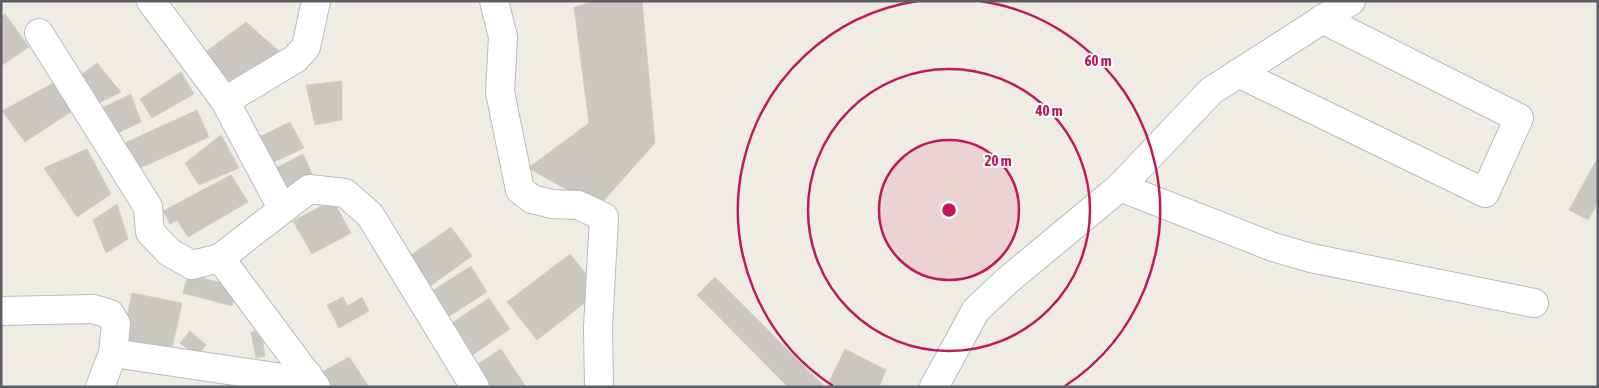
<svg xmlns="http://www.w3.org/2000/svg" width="1599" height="388" font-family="'Asap Condensed',sans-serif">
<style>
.building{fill:#cac7c0;stroke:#d4cfc1}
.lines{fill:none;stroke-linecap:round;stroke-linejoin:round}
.minor-casing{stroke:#b8bbc0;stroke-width:30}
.minor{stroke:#fff;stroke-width:28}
.ring{fill:none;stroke:#c2185b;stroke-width:2.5}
.centre{fill:#c2185b;stroke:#fff;stroke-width:2.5}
.ring-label{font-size:15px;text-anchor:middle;font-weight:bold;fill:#c2185b;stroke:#fff;stroke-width:4;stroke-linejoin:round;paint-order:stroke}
</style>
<rect width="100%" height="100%" fill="#efede3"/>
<g class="building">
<polygon points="595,1 642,1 655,143 598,207 528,168 589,123 574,7"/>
<polygon points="5,14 29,47 1,66 1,16"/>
<polygon points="246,22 280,52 233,83 200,56"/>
<polygon points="97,63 121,92 97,104 78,77"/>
<polygon points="181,72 194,94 152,118 140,99"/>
<polygon points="342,81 342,120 315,125 306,85"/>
<polygon points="55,82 75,109 25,142 2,111"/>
<polygon points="131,94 141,122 111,136 94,112"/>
<polygon points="197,110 209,137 136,170 118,146"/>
<polygon points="290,122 304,148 268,165 255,139"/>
<polygon points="221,135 239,168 199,185 185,163"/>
<polygon points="87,149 111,194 77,217 44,168"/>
<polygon points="303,154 314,178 289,193 270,171"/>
<polygon points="1598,157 1598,203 1588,220 1569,210"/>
<polygon points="231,175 248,202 188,237 177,220 170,224 163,211"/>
<polygon points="333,200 351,233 312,254 293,221"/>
<polygon points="117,204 128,239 106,253 93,220"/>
<polygon points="451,227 472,256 429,287 408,257"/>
<polygon points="570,254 600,291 537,340 507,302"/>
<polygon points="471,266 487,292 440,322 423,297"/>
<polygon points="188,274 237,287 232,306 183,293"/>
<polygon points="715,277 825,387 788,387 697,295"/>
<polygon points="132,293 182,303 171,353 122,342"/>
<polygon points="343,297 348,306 362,297 369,311 339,328 327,305"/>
<polygon points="489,298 510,329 464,361 443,329"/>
<polygon points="261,330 265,356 256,358 251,332"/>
<polygon points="190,331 206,345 197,356 180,343"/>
<polygon points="501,349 526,387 479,387 468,370"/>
<polygon points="845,349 886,370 879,387 838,387 829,382"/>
<polygon points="349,357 369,387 320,387 313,377"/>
</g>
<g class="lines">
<defs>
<g id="minor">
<polyline points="151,1 225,101 282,208"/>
<polyline points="494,1 503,37 500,92 520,190 532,199 552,204 578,205 604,217 598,328 599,387"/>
<polyline points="39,33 148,207 150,232 169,252 192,265 220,258 309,189 345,193 370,215 475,387"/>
<polyline points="1238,73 1485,193 1519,118 1322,19"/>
<polyline points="225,101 295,59 306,47 316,1"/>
<polyline points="1120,187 1273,247 1311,258 1534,303"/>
<polyline points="220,258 316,387"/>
<polyline points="1,311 93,309 110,314 116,324 113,353"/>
<polyline points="100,387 113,353 289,379 308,375"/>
<polyline points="934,387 976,310 1008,280 1120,187 1211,91 1351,1"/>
</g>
</defs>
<use href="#minor" class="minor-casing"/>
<use href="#minor" class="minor"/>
</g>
<circle cx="949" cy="210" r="70" fill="#c2185b" fill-opacity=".12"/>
<g class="ring">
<circle cx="949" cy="210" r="70"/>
<circle cx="949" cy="210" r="141"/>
<path d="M833 386A211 211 0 0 1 918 1M980 1A211 211 0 0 1 1065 386"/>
</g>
<circle cx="949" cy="210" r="8" class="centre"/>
<g class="ring-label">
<text x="1098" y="66">60 m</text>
<text x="1049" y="116">40 m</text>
<text x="998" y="166">20 m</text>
</g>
<rect width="1599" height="388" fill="none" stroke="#5b5f65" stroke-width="5"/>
</svg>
